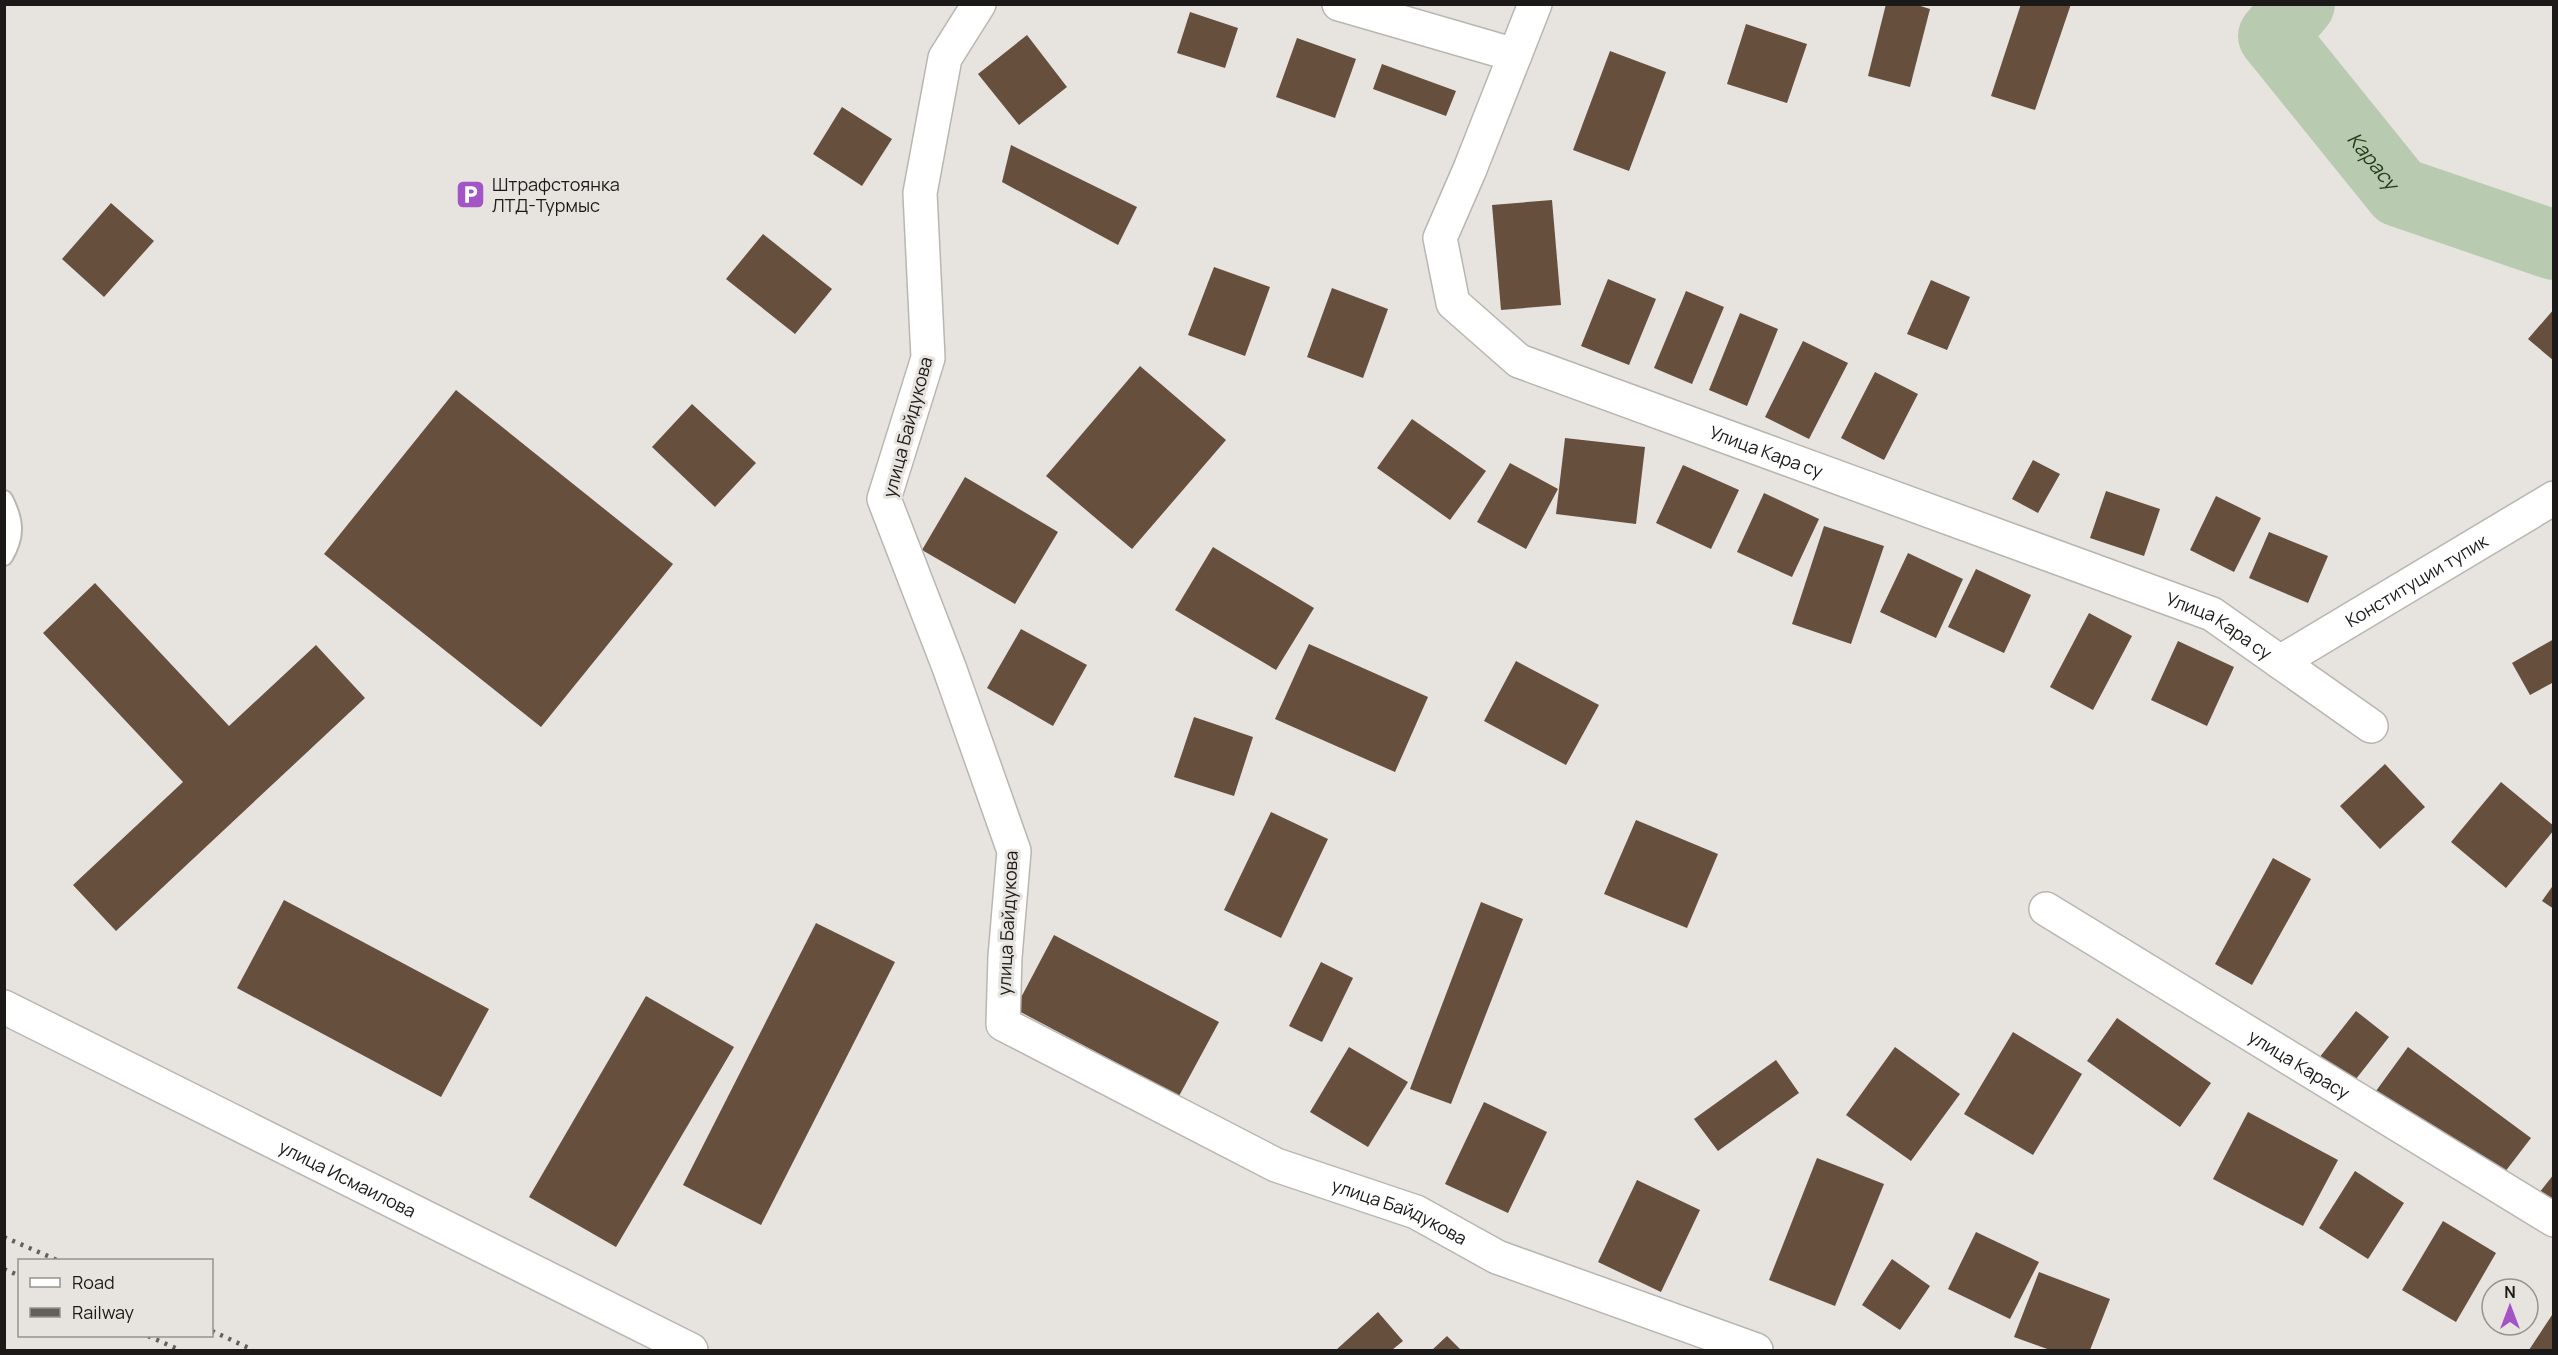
<svg xmlns="http://www.w3.org/2000/svg" width="2558" height="1355" font-family="Manrope,sans-serif">
<style>
.lines{fill:none;stroke-linecap:round;stroke-linejoin:round}
.river{stroke:#b8cbb1;stroke-width:70}
.building{fill:#664f3d}
.service-casing{stroke:#b9b6b1;stroke-width:20}
.minor-casing{stroke:#b9b6b1;stroke-width:36}
.secondary-casing{stroke:#b9b6b1;stroke-width:36}
.service{stroke:#fff;stroke-width:16}
.minor{stroke:#fff;stroke-width:33}
.secondary{stroke:#fff;stroke-width:33}
.rail{stroke:#61605d;stroke-width:4.5;stroke-dasharray:3 6;stroke-linecap:butt}
.labels{text-anchor:middle;dominant-baseline:central;stroke-width:6;stroke-linejoin:round;paint-order:stroke}
.poi-label{font-size:18px;fill:#1b1a18;stroke:#e7e4df;text-anchor:start}
.street-label{font-size:18px;fill:#1b1a18;stroke:#e7e4df}
.water-label{font-size:20px;font-style:italic;fill:#233e17;stroke:#e7e4df}
</style>
<rect width="100%" height="100%" fill="#e7e4df"/>
<g class="lines">
<path class="river" id="s1" d="M2300,4L2273,36L2399,192L2554,245"/>
</g>
<g class="building">
<polygon points="1886,4 1914,4 1930,9 1910,87 1868,76"/>
<polygon points="2021,4 2071,4 2035,110 1991,96"/>
<polygon points="1190,12 1238,28 1225,68 1177,53"/>
<polygon points="1746,24 1807,44 1787,103 1727,84"/>
<polygon points="1027,35 1067,87 1019,125 978,74"/>
<polygon points="1297,38 1356,59 1335,118 1276,97"/>
<polygon points="1610,51 1666,72 1629,171 1573,150"/>
<polygon points="1382,64 1456,91 1446,116 1373,89"/>
<polygon points="842,107 892,139 862,186 813,154"/>
<polygon points="1011,145 1137,207 1118,245 1002,182"/>
<polygon points="1552,200 1561,305 1501,310 1492,205"/>
<polygon points="111,203 154,241 104,297 62,259"/>
<polygon points="763,234 832,289 795,334 726,279"/>
<polygon points="1214,267 1270,287 1245,356 1188,335"/>
<polygon points="1608,279 1656,299 1629,365 1581,346"/>
<polygon points="1931,280 1970,297 1947,350 1907,334"/>
<polygon points="1332,288 1388,309 1363,378 1307,357"/>
<polygon points="1686,291 1724,307 1692,384 1654,368"/>
<polygon points="2554,309 2554,361 2528,339"/>
<polygon points="1740,313 1778,329 1747,406 1709,390"/>
<polygon points="1803,341 1848,363 1809,439 1765,417"/>
<polygon points="1140,366 1226,440 1132,549 1046,476"/>
<polygon points="1875,372 1918,394 1884,460 1841,438"/>
<polygon points="456,390 673,564 541,727 324,554"/>
<polygon points="692,404 756,463 715,507 652,447"/>
<polygon points="1412,419 1486,471 1450,520 1377,468"/>
<polygon points="1565,438 1645,447 1636,524 1556,514"/>
<polygon points="2033,460 2060,474 2038,513 2012,499"/>
<polygon points="1510,463 1558,489 1526,549 1477,522"/>
<polygon points="1683,465 1739,490 1711,549 1656,523"/>
<polygon points="965,477 1058,532 1015,604 922,550"/>
<polygon points="2106,491 2160,509 2144,556 2090,538"/>
<polygon points="1764,493 1819,519 1792,577 1737,552"/>
<polygon points="2216,496 2261,518 2234,572 2190,550"/>
<polygon points="1824,526 1884,546 1851,644 1792,624"/>
<polygon points="2269,532 2328,556 2308,603 2249,578"/>
<polygon points="1213,547 1314,608 1276,670 1175,610"/>
<polygon points="1908,553 1963,579 1936,638 1880,612"/>
<polygon points="1976,569 2031,595 2004,653 1948,627"/>
<polygon points="95,583 229,726 316,645 365,698 116,931 73,885 183,782 43,633"/>
<polygon points="2089,613 2132,636 2093,710 2050,687"/>
<polygon points="1021,629 1087,665 1053,726 987,688"/>
<polygon points="2554,639 2554,682 2530,695 2512,663"/>
<polygon points="2178,641 2234,667 2207,726 2151,700"/>
<polygon points="1309,644 1428,697 1395,772 1275,719"/>
<polygon points="1516,661 1599,705 1566,765 1484,721"/>
<polygon points="1194,717 1253,737 1234,796 1174,777"/>
<polygon points="2385,764 2425,807 2380,849 2340,806"/>
<polygon points="2501,782 2554,826 2554,830 2506,888 2451,842"/>
<polygon points="1271,812 1328,839 1281,938 1224,910"/>
<polygon points="1636,820 1718,854 1687,928 1604,894"/>
<polygon points="2273,858 2311,879 2252,985 2215,964"/>
<polygon points="2554,884 2554,909 2542,901"/>
<polygon points="284,900 489,1009 441,1097 237,988"/>
<polygon points="1481,902 1523,919 1451,1104 1410,1089"/>
<polygon points="816,923 895,962 761,1225 683,1185"/>
<polygon points="1054,935 1219,1022 1179,1096 1015,1009"/>
<polygon points="1321,962 1353,978 1322,1042 1289,1026"/>
<polygon points="646,996 734,1047 616,1247 529,1197"/>
<polygon points="2356,1011 2389,1037 2352,1084 2319,1058"/>
<polygon points="2117,1018 2211,1083 2180,1127 2087,1061"/>
<polygon points="2013,1032 2082,1074 2033,1155 1964,1114"/>
<polygon points="1349,1047 1408,1082 1368,1147 1310,1112"/>
<polygon points="1895,1047 1960,1094 1911,1161 1846,1115"/>
<polygon points="2408,1047 2531,1138 2498,1181 2376,1091"/>
<polygon points="1776,1060 1799,1093 1718,1151 1694,1119"/>
<polygon points="1484,1102 1547,1132 1508,1213 1445,1184"/>
<polygon points="2248,1112 2338,1160 2303,1226 2213,1179"/>
<polygon points="1817,1158 1884,1184 1835,1306 1769,1280"/>
<polygon points="2355,1171 2404,1203 2368,1259 2319,1228"/>
<polygon points="2554,1174 2554,1218 2532,1202"/>
<polygon points="1637,1180 1700,1210 1661,1292 1598,1262"/>
<polygon points="2443,1221 2496,1253 2456,1322 2402,1290"/>
<polygon points="1976,1232 2039,1262 2010,1319 1948,1289"/>
<polygon points="1892,1259 1930,1286 1900,1330 1862,1305"/>
<polygon points="2039,1272 2110,1299 2090,1350 2050,1350 2014,1337"/>
<polygon points="1378,1312 1403,1341 1392,1350 1336,1350"/>
<polygon points="2554,1312 2554,1350 2529,1350"/>
<polygon points="1447,1336 1461,1350 1432,1350"/>
</g>
<g class="lines">
<defs>
<path id="service" d="M4,499C15,520 17,536 4,557"/>
<g id="minor">
<path id="s2" d="M979,4L945,58L920,193L928,358L884,499L949,667L1014,851L1005,957L1003,1024L1276,1165L1416,1212L1497,1257L1756,1350"/>
<polyline points="1339,4 1515,55"/>
<path id="s3" d="M1535,4L1470,169L1440,238L1453,303L1519,361L2212,614L2371,726"/>
<path id="s4" d="M2280,662L2554,498"/>
<path id="s5" d="M2046,909L2554,1220"/>
</g>
<g id="secondary">
<path id="s6" d="M4,1007L691,1350"/>
</g>
</defs>
<use href="#service" class="service-casing"/>
<use href="#minor" class="minor-casing"/>
<use href="#secondary" class="secondary-casing"/>
<use href="#service" class="service"/>
<use href="#minor" class="minor"/>
<use href="#secondary" class="secondary"/>
<g class="rail">
<polyline points="4,1237 57,1260"/>
<polyline points="4,1269 20,1276"/>
<polyline points="212,1331 253,1350"/>
<polyline points="148,1336 180,1350"/>
</g>
</g>
<defs>
<symbol id="parking-square" viewBox="-11 -11 22 22"><rect x="-9" y="-9" width="18" height="18" rx="4" fill="#a354c5" stroke="#e7e4df"/><path d="M-3.5-5.5H1a3.5 3.5 0 0 1 0 7H-1V5.5H-3.5ZM-1-3.4V-.6H.8a1.4 1.4 0 0 0 0-2.8Z" fill="#fff"/></symbol>
</defs>
<g fill-rule="evenodd">
<use href="#parking-square" x="454" y="178" width="33" height="33"/>
</g>
<g class="labels">
<g class="poi-label">
<text x="492" y="184">Штрафстоянка<tspan x="492" dy="21">ЛТД-Турмыс</tspan></text>
</g>
<g class="street-label">
<text transform="translate(907 427) rotate(-75)">улица Байдукова</text>
<text stroke="none"><textPath href="#s3" startOffset="670">Улица Кара су</textPath></text>
<text stroke="none"><textPath href="#s4" startOffset="159">Конституции тупик</textPath></text>
<text stroke="none"><textPath href="#s3" startOffset="1156">Улица Кара су</textPath></text>
<text transform="translate(1007 923) rotate(-87)">улица Байдукова</text>
<text stroke="none"><textPath href="#s5" startOffset="297">улица Карасу</textPath></text>
<text stroke="none"><textPath href="#s6" startOffset="384">улица Исмаилова</textPath></text>
<text stroke="none"><textPath href="#s2" startOffset="1502">улица Байдукова</textPath></text>
</g>
<g class="water-label">
<text stroke="none"><textPath href="#s1" startOffset="202">Карасу</textPath></text>
</g>
</g>
<rect width="2558" height="1355" fill="none" stroke="#1b1a18" stroke-width="12"/>
<rect x="18" y="1259" width="195" height="78" fill="#e7e4df" stroke="#95938f" stroke-width="1.5"/>
<rect x="30" y="1278" width="30" height="9" fill="#ffffff" stroke="#95938f" stroke-width="1.5"/>
<text x="72" y="1289" font-size="18" fill="#1b1a18">Road</text>
<rect x="30" y="1308" width="30" height="9" fill="#61605d" stroke="#95938f" stroke-width="1.5"/>
<text x="72" y="1319" font-size="18" fill="#1b1a18">Railway</text>
<g transform="translate(2510 1307)"><circle r="28" fill="#e7e4df" stroke="#95938f" stroke-width="1.5"/>
<path d="M0-4.5L10 22L0 15L-10 22Z" fill="#a354c5"/>
<text y="-9" font-size="16" font-weight="bold" text-anchor="middle" fill="#1b1a18">N</text>
</g>
</svg>
